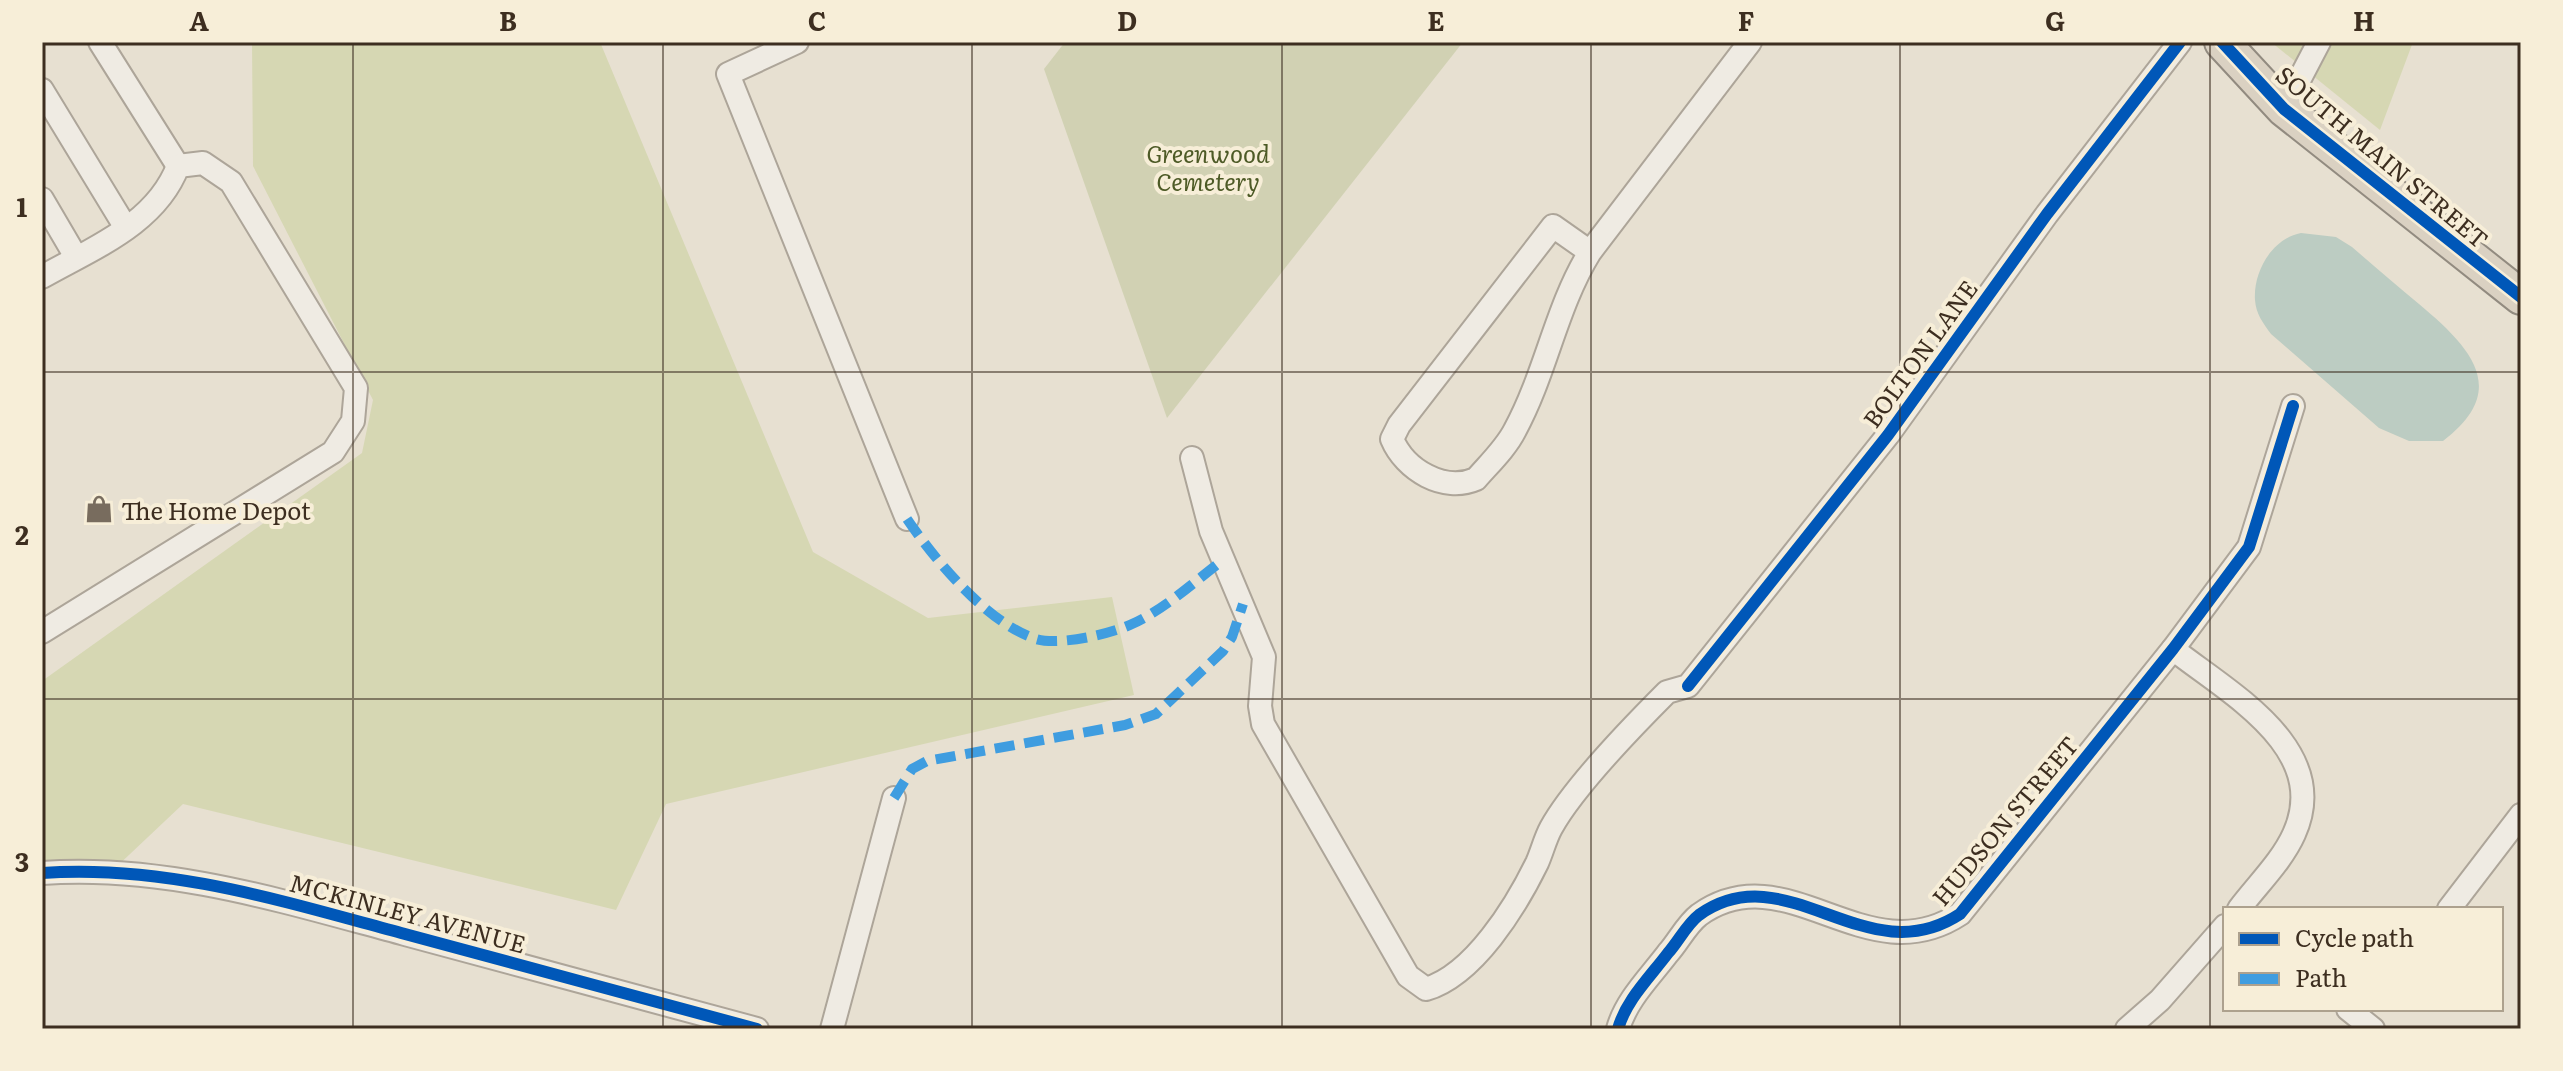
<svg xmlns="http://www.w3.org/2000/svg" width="2563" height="1071" font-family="Literata,serif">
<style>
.green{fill:#d6d7b3}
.cemetery{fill:#d1d1b3}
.water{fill:#bcccc2}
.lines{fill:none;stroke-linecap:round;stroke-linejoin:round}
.minor-casing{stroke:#ada599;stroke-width:26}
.highway-casing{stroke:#928b80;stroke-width:38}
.minor{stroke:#efebe3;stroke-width:22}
.highway{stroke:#dad1c2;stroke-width:34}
.quiet{stroke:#3f9de0;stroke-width:10;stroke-dasharray:20 10;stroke-linecap:butt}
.cycleway-casing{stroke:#f7eed8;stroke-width:17}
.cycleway{stroke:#0057b8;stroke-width:12}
.grid{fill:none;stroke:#3d2e20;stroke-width:2;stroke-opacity:0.55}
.labels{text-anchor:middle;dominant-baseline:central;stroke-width:8;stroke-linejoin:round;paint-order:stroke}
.park-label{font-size:24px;font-style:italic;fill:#4d5a26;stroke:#f7eed8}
.street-label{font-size:24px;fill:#3d2e20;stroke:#f7eed8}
.poi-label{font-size:24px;fill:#3d2e20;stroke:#f7eed8;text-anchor:start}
.neatline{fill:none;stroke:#3d2e20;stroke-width:3}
.grid-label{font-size:26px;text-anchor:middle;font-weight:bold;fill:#3d2e20}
</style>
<rect width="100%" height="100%" fill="#e7e0d1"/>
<g class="green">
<polygon points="252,42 600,42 813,552 928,618 1112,597 1134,695 666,804 616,910 183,804 112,871 42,876 42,681 362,453 373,400 253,166"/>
<polygon points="2271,42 2413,42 2380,130"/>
</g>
<polygon class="cemetery" points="1065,42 1463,42 1167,418 1044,69"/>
<path class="water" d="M2301,233L2336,237L2352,247C2374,266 2396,285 2419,304C2469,346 2512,389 2443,441H2409L2379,428L2271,334C2263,323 2256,314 2255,300C2253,271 2273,238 2301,233Z"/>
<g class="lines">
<defs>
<g id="minor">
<polyline points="100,42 178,166"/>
<polyline points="797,42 728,74 907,519"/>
<polyline points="42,90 126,228"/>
<polyline points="2284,109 2319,42"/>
<polyline points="42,199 76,257"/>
<path d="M1590,252L1553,226L1399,425L1392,439C1405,470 1444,493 1476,479C1489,464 1506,448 1515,430C1546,373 1556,307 1590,252L1750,42"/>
<path d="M42,277C93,248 156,224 178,166L203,163L231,182L356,388L353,421L333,452L42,632"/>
<path d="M1192,458L1211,531L1264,657L1260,706L1263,724L1408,976L1426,989C1474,975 1516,906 1537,863C1542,852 1545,839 1551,828C1573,788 1633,726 1667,692L1688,686L1888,435L2047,214L2180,42"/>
<path d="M2173,649C2227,692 2333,748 2294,834C2282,861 2257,885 2239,909"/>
<path d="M42,873C167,864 285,902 405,934C522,966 640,997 757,1029"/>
<polyline points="2449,909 2521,815"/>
<polyline points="2348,1009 2373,1029"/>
<polyline points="832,1029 894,798"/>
<path d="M1618,1029C1626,1000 1650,977 1668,953C1678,942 1687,924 1699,915C1787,852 1866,976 1960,914L2173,649L2249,547L2293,406"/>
<polyline points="2127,1029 2160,1000 2225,926"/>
</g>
<polyline id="highway" points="2222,42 2284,109 2521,297"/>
</defs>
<use href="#minor" class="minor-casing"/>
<use href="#highway" class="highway-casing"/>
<use href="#minor" class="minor"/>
<use href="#highway" class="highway"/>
<g class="quiet">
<path d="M907,519C935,560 987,623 1036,639C1059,646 1111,634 1132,624C1165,609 1194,582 1223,560"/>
<polyline points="894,798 912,769 927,761 1125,725 1156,714 1223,651 1232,637 1243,604"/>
</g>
<defs>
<g id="cycleway">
<polyline points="2222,42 2284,109 2521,297"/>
<polyline points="1688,686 1888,435 2047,214 2180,42"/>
<path d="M42,873C167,864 285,902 405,934C522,966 640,997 757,1029"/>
<path d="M1618,1029C1626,1000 1650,977 1668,953C1678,942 1687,924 1699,915C1787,852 1866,976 1960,914L2173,649L2249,547L2293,406"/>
</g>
</defs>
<use href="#cycleway" class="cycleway-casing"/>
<use href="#cycleway" class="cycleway"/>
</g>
<path class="grid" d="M353,42V1029M663,42V1029M972,42V1029M1282,42V1029M1591,42V1029M1900,42V1029M2210,42V1029M42,372H2521M42,699H2521"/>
<defs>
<symbol id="shop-bare" viewBox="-9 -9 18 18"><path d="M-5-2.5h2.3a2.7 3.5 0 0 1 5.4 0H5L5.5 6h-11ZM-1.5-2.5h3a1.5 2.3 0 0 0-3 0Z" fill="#786c5e" stroke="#f7eed8" stroke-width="2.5" paint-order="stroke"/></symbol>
</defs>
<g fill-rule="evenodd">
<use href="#shop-bare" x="79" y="489" width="40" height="40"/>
</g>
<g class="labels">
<g class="park-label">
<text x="1208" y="152">Greenwood<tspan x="1208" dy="28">Cemetery</tspan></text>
</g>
<g class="street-label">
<text transform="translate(2383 156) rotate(40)">SOUTH MAIN STREET</text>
<text transform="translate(1919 353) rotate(-54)">BOLTON LANE</text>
<text transform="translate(2004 820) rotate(-50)">HUDSON STREET</text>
<text transform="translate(408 912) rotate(15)">MCKINLEY AVENUE</text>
</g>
<g class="poi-label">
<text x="121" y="509">The Home Depot</text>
</g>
</g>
<rect width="2563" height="1071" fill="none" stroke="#f7eed8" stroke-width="88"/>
<rect x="2223" y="907" width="280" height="104" fill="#f7eed8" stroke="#ada18e" stroke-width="2"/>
<rect x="2239" y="933" width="40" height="12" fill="#0057b8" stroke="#ada18e" stroke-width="2"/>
<text x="2295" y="947" font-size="24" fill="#3d2e20">Cycle path</text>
<rect x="2239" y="973" width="40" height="12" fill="#3f9de0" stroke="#ada18e" stroke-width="2"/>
<text x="2295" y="987" font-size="24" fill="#3d2e20">Path</text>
<rect x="44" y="44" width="2475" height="983" class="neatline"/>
<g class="grid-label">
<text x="199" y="31">A</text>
<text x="508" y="31">B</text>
<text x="817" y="31">C</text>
<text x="1127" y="31">D</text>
<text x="1436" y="31">E</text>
<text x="1746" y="31">F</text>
<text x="2055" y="31">G</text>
<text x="2364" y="31">H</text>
<text x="22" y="217">1</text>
<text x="22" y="545">2</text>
<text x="22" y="872">3</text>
</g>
</svg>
